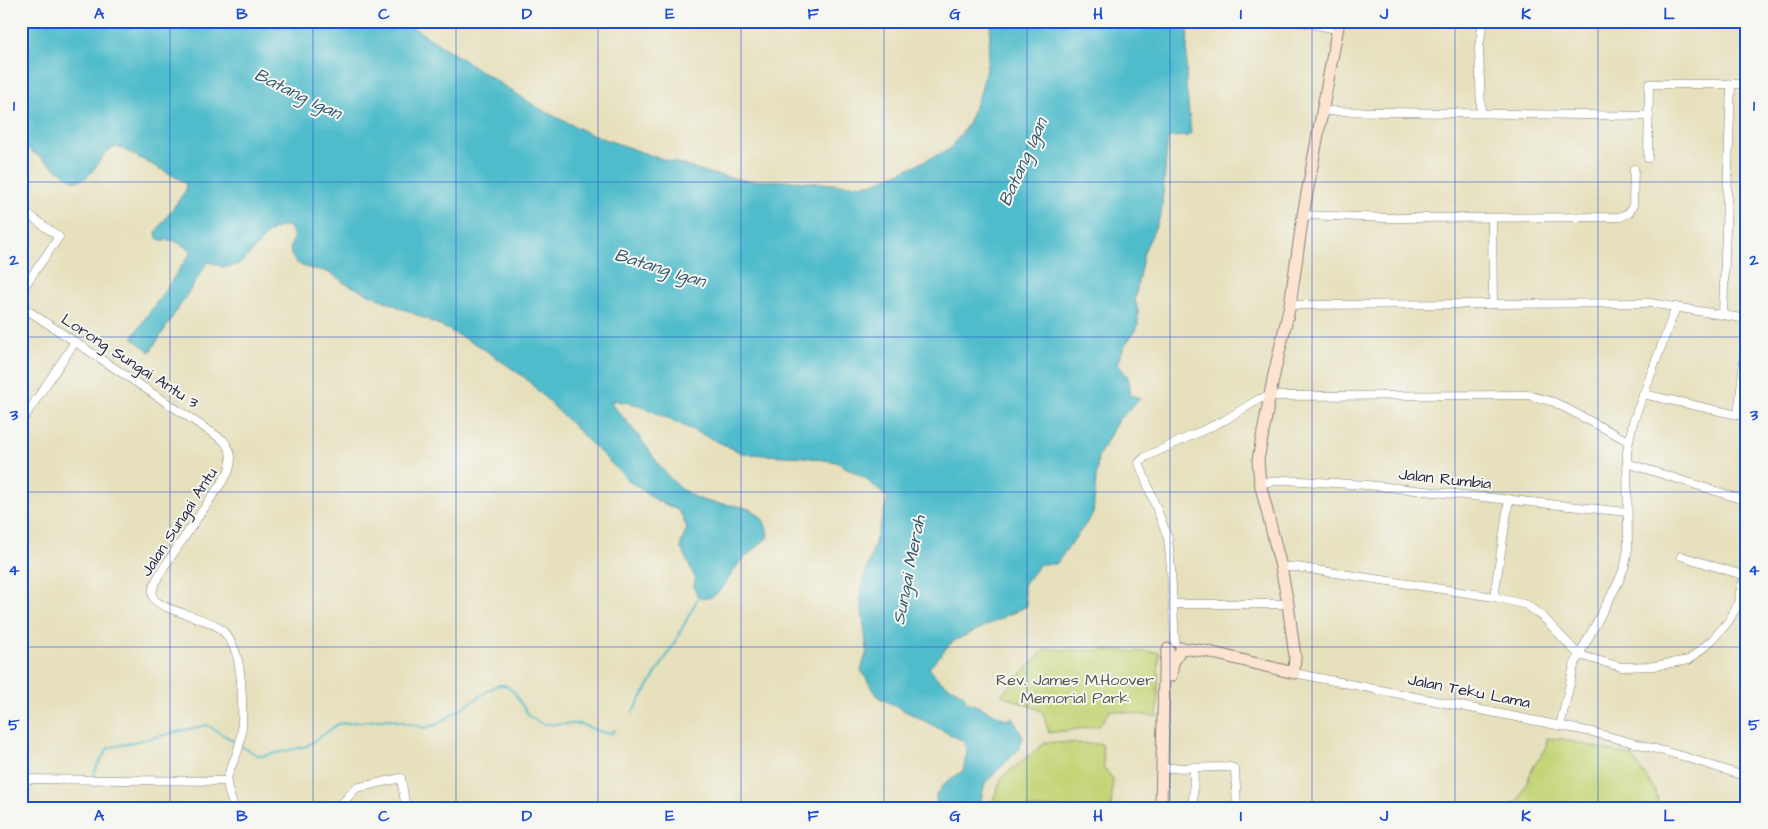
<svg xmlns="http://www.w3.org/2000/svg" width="1768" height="829" font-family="'Architects Daughter',sans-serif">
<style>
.green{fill:#c4d578;stroke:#737c5a}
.water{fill:#50bccb;stroke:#396f83}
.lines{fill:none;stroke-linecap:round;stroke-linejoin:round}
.stream{stroke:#50bccb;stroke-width:2}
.street-casing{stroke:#84817c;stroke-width:9}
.secondary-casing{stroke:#84817c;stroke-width:13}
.street{stroke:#fff;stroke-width:8}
.secondary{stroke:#fde4d1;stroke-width:11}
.grid{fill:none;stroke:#1d4ed8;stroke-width:1;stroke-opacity:0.55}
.labels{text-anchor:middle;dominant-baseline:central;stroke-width:4;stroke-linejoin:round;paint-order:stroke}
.street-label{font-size:16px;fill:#22223b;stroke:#f6f6f2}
.park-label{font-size:16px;fill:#53584d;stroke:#f6f6f2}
.water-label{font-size:18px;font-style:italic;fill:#32586d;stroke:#f6f6f2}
.neatline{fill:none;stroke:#1d4ed8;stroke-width:2}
.grid-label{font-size:16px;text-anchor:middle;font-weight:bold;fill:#1d4ed8}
</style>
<rect width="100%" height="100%" fill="#f6f6f2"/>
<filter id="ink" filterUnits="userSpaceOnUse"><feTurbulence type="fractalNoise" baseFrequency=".02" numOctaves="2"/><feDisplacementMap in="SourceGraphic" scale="10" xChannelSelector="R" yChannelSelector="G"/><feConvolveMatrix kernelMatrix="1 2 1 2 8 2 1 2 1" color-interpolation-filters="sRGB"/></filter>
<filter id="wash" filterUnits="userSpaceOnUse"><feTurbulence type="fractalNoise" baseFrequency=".0096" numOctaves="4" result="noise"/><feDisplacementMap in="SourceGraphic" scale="20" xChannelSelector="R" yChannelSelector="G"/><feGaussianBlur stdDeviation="1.12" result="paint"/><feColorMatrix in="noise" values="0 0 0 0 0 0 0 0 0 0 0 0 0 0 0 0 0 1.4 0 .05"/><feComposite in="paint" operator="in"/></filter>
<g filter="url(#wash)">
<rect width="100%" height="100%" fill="#e6e0bc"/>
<g class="green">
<polygon points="1045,649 1159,652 1157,717 1110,710 1099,726 1049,733 1042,711 1001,695"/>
<polygon points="1547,738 1562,739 1632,756 1656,792 1660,808 1507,808 1519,800 1535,763 1546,749"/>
<polygon points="1046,742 1102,744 1104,768 1113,779 1111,808 990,808 1002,777"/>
</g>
<path class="water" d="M21,21H403L540,109L590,134L647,154L712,174L749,181H790L848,185L870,184L890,177L950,149L968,124L981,91L988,59L991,21H1188L1186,84L1191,133L1187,136L1170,137L1168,138L1161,215L1144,252L1140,272L1135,299L1138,311V326L1124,347L1117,363L1128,377L1131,395L1141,398L1118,420L1098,457L1093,514L1056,564H1040L1023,585L1027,606L952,642L929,668L940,681L963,694L966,701L1008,720L1012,717L1023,737L1018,750L985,783L979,808H937L936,795L945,783L963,771L967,752L963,741L878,697L861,670L867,651L860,594L888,498L863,477L836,462L805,457L744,454L639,405L613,400L612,404C623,418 636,431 646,446C661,468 675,490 702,500C727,509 765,498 768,537C759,546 750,553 741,561C730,572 719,606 698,597L694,587L695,578L681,548V543L687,528L682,516L676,509L658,501L629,481L524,377L481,347L437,324L344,283C340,280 336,276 331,274C318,266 304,273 293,258C284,246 301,239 288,226C258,225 255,269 223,267C219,266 213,263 208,262L150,352L132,338L192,251L173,240L162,241L157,238L156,232L186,190V185L181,180L119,147C98,147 97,182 74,181L21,144Z"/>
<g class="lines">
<g class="stream">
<polyline points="632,713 674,644 699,596"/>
<polyline points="241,746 257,755 263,756 307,746 338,724 390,719 425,728 438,724 497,685 505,685 514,692 529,716 542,724 580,724 601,732 612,733 615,730"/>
<polyline points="94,776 95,770 108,748 207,725 237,743"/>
</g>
</g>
</g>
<g filter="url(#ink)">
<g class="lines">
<defs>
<g id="street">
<polyline points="1297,21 1337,29"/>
<polyline points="1323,111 1649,116"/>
<polyline points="1481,113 1479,47 1483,21"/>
<polyline points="1648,158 1649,84 1747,84"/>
<polyline points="21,209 59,237 21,291"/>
<polyline points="1303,215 1389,218 1620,217 1629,213 1633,205 1634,169"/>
<polyline points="1492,218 1493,304"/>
<polyline points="1290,305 1650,303 1747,319"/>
<path d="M21,306L223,440C232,451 233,459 228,473L160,573C157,580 150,589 153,597C158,610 205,617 218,627C225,632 231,641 234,648C243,667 245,730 238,750C236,758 226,774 227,782C227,790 232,800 234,808"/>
<polyline points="1676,307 1633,422 1627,451 1628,548 1625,565 1618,583 1579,655 1621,667 1654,666 1689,660 1712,640 1728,622 1739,603"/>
<polyline points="1723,314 1731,84"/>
<polyline points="1643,394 1747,417"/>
<polyline points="1738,415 1745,352"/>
<polyline points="21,422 75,342"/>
<polyline points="1627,463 1747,501"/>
<polyline points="1260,483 1285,480 1367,485 1627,512"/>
<polyline points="1681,556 1746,576"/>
<polyline points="1281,567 1296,567 1494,597 1527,605 1545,619 1579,655 1574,666 1560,726"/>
<path d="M1747,574C1740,589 1734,601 1747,614"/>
<polyline points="1494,597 1509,499"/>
<polyline points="1173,604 1288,604"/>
<polyline points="1175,642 1171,569 1168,538 1139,463 1145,457 1193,435 1225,420 1259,399 1270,396 1528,395 1554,402 1628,441"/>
<polyline points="1294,673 1592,732 1682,756 1747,777"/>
<polyline points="1168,768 1231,767 1235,769 1237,808"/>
<polyline points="21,779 226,781"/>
<polyline points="338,808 356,788 401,778 406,808"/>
<polyline points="1193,808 1194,767"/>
</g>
<g id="secondary">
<polyline points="1181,648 1205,651 1294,673 1295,657 1288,604 1281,567 1260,483 1258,460 1273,379 1290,305 1303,215 1339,21"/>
<polyline points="1171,676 1173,663 1178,654"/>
<polyline points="1161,808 1164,674 1168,649"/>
</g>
</defs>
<use href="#street" class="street-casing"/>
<use href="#secondary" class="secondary-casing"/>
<use href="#street" class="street"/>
<use href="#secondary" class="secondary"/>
</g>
</g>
<path class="grid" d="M170,21V808M313,21V808M456,21V808M598,21V808M741,21V808M884,21V808M1027,21V808M1170,21V808M1312,21V808M1455,21V808M1598,21V808M21,182H1747M21,337H1747M21,492H1747M21,647H1747"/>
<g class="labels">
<g class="street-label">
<text transform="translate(130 361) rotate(33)">Lorong Sungai Antu 3</text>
<text transform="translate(1445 479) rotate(6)">Jalan Rumbia</text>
<text transform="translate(179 522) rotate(-57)">Jalan Sungai Antu</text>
<text transform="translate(1469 691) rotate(11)">Jalan Teku Lama</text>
</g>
<g class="park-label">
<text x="1075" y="680">Rev. James M.Hoover<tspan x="1075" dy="18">Memorial Park</tspan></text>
</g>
<g class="water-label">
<text transform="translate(298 94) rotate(26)">Batang Igan</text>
<text transform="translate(1023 162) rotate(-66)">Batang Igan</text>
<text transform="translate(660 268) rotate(17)">Batang Igan</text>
<text transform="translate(909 570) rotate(-79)">Sungai Merah</text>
</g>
</g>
<rect width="1768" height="829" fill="none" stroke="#f6f6f2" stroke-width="55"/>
<rect x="28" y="28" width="1712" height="774" class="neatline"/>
<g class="grid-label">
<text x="99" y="19">A</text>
<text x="242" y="19">B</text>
<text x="384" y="19">C</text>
<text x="527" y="19">D</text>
<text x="670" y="19">E</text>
<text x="813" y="19">F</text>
<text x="955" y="19">G</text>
<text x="1098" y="19">H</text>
<text x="1241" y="19">I</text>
<text x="1384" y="19">J</text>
<text x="1526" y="19">K</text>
<text x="1669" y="19">L</text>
<text x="14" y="111">1</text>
<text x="1754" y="111">1</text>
<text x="14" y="265">2</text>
<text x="1754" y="265">2</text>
<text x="14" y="420">3</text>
<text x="1754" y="420">3</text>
<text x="14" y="575">4</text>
<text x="1754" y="575">4</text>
<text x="14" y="730">5</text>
<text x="1754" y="730">5</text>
<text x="99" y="821">A</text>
<text x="242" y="821">B</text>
<text x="384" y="821">C</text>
<text x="527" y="821">D</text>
<text x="670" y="821">E</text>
<text x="813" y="821">F</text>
<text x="955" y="821">G</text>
<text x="1098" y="821">H</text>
<text x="1241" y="821">I</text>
<text x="1384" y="821">J</text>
<text x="1526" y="821">K</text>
<text x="1669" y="821">L</text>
</g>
</svg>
